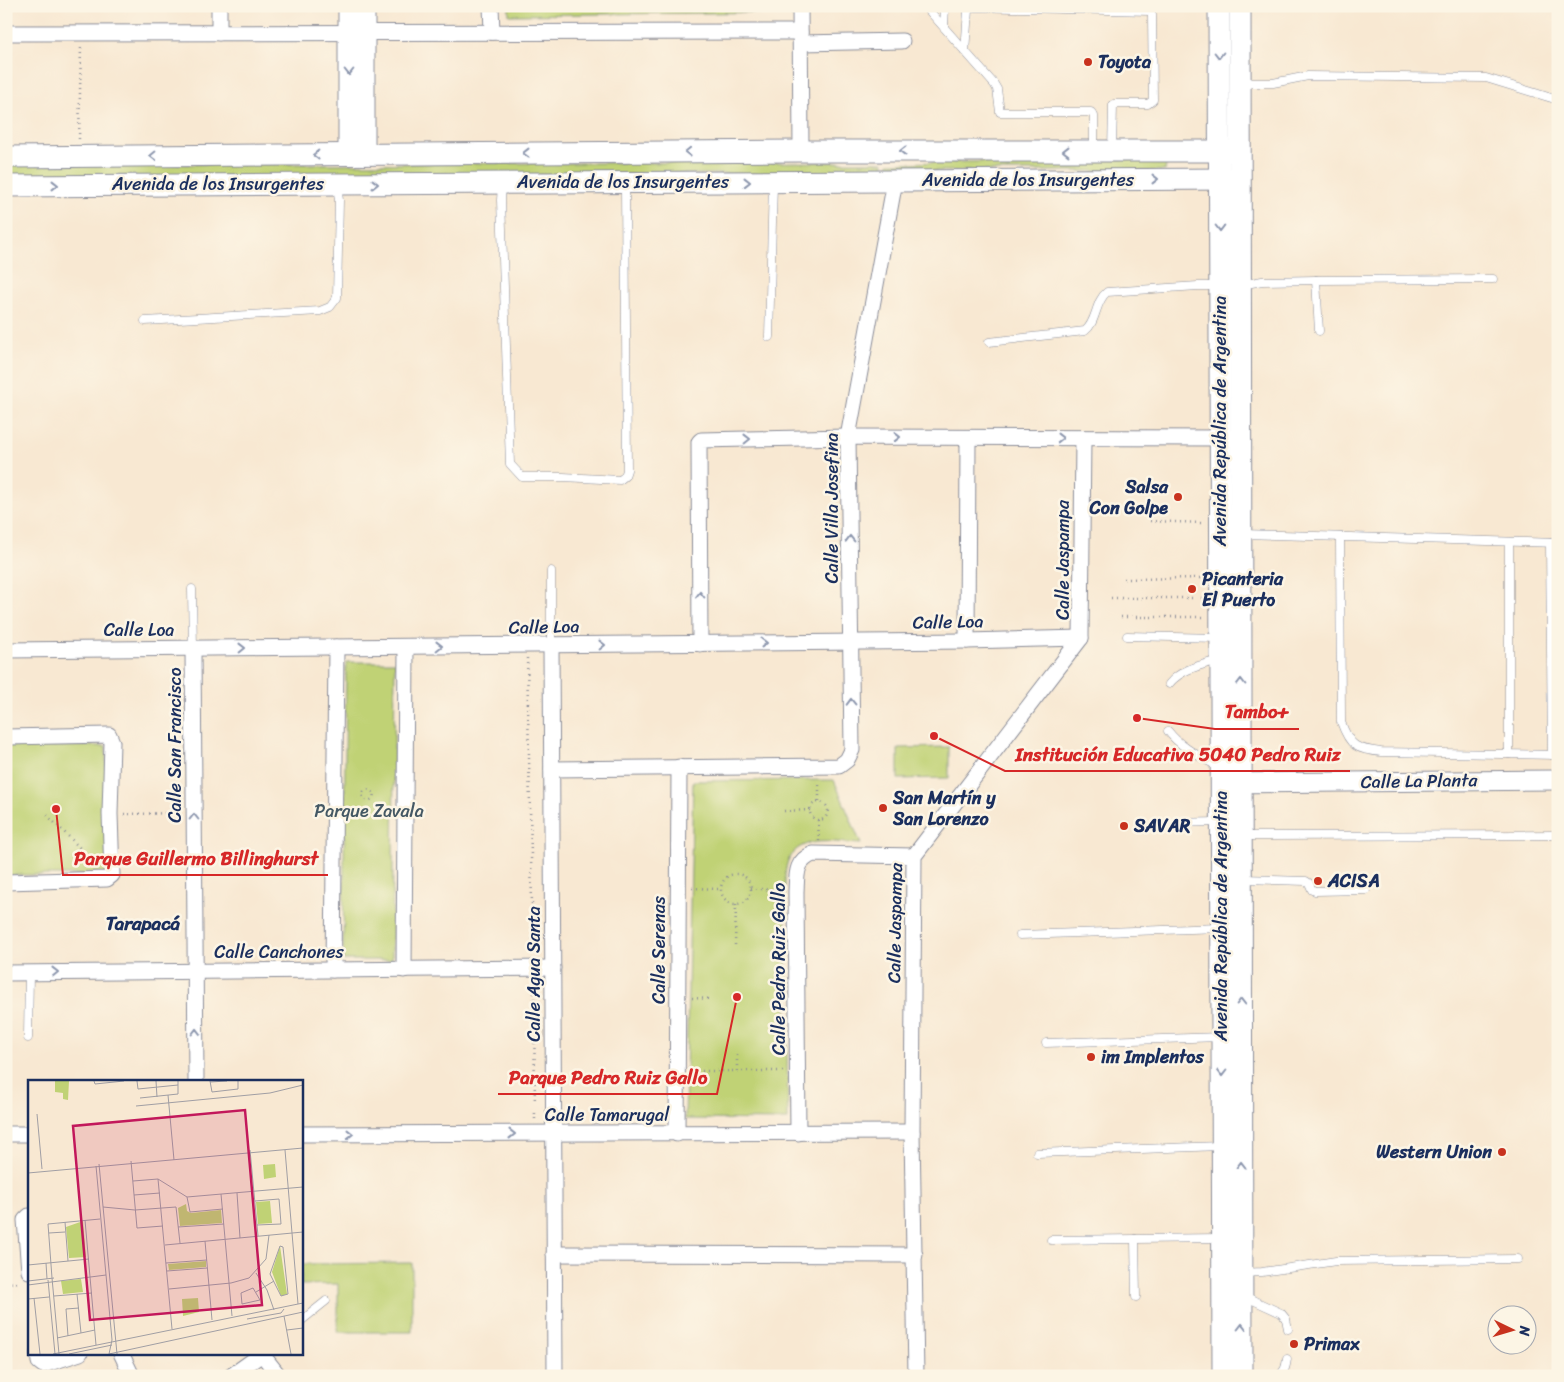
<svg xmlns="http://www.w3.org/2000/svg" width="1564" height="1382" font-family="Sriracha,sans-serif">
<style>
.green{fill:#c0d275;stroke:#6e806a}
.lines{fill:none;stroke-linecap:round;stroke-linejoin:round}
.service-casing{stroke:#8a8c98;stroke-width:9}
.minor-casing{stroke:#8a8c98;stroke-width:17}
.tertiary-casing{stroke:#8a8c98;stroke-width:21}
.secondary-casing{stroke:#8a8c98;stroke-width:23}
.path{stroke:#8a8c98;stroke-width:2.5;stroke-dasharray:1 4;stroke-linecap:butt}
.service{stroke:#fff;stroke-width:8}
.minor{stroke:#fff;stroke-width:15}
.tertiary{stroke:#fff;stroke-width:19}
.secondary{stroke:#fff;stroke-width:21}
.oneway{stroke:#8d97ae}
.poi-dot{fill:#c8321e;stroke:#fcf5e5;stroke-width:2}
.labels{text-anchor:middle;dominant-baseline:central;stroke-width:5;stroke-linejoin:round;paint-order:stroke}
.poi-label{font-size:18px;font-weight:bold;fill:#1b2f5e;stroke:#fcf5e5;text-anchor:start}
.street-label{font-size:18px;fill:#1b2f5e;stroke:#fcf5e5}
.park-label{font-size:18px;fill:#445864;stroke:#fcf5e5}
.neighbourhood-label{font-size:19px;font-weight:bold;fill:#1b2f5e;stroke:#fcf5e5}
.inset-road{fill:none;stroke:#a09ea4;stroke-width:1}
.view{fill:#c2185b;fill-opacity:0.15;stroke:#c2185b;stroke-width:2.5}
.inset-edge{fill:none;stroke:#1b2f5e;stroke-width:2.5}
.leader{fill:none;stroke:#d62828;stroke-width:2}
.callout-dot{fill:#d62828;stroke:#fcf5e5;stroke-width:2}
.callout-label{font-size:19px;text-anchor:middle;font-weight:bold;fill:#d62828;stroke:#fcf5e5;stroke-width:5;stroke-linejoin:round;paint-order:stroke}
</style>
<rect width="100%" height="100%" fill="#fcf5e5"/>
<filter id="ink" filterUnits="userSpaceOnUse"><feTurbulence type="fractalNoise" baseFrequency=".02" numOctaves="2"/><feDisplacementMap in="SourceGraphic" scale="10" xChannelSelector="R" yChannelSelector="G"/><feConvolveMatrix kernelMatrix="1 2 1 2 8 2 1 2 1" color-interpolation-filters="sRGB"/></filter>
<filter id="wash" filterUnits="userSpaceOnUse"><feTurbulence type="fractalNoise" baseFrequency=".0096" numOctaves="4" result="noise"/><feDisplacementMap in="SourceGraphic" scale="20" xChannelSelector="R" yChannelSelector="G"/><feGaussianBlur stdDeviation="1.12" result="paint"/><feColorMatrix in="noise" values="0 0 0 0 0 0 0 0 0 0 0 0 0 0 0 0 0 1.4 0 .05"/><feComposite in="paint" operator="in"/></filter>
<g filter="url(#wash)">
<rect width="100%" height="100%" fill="#f8e8d2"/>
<g class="green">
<polygon points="509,6 793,6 793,12 509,15"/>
<polygon points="1167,159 1165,171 888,171 889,163"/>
<polygon points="884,162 884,173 6,178 6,165"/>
<polygon points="346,662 395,662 392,960 343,960"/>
<polygon points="6,746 106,746 107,871 104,875 6,875"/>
<polygon points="949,747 949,778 898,779 898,748"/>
<path d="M834,780L861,844C838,843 801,834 789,859C786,864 786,870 785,875L788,1120L685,1119L693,781Z"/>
<polygon points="412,1263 412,1332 338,1332 338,1284 301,1285 301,1264"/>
</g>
</g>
<g filter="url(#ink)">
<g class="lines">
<defs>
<g id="service">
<polyline points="925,6 994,84 997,89 1000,112 1091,112 1094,116 1094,149"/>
<polyline points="944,27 945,6"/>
<polyline points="965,52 968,10 973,7 1151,11 1152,15 1153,100 1148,104 1114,104 1113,105 1112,151"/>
<polyline points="1241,83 1273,83 1308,76 1486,78 1558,100"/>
<polyline points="502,185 501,200 510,464 522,477 563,477 620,480 625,476 627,470 625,184"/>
<polyline points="1316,280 1319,331"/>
<polyline points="1241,285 1262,281 1316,280 1493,279"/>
<polyline points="145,321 320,311 330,307 337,298 339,200 337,186"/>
<polyline points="769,337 773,183"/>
<path d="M989,342L1085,331C1097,322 1095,301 1107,292L1198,286H1217"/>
<polyline points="1242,534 1558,543"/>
<path d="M1340,537L1341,722C1350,747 1356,749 1381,752L1558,755"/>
<polyline points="1550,543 1552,755"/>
<polyline points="551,571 551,645"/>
<polyline points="192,589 193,649"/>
<polyline points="1127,636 1220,638"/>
<path d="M1169,684C1181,669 1201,665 1219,660"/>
<path d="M1168,731C1181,748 1201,757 1219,767"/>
<polyline points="1509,754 1509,542"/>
<polyline points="1172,823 1219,822"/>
<polyline points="1243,836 1558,835"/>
<polyline points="1243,879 1306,881 1309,883 1312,890 1315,891 1366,890"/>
<polyline points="1020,935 1220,928"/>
<polyline points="28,1038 29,973"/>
<polyline points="1046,1043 1220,1037"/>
<polyline points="1037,1153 1220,1146"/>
<polyline points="1135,1239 1136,1297"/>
<polyline points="1051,1240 1220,1238"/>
<polyline points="1242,1273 1262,1272 1336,1261 1518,1259"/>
<polyline points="1244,1296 1281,1313 1286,1319 1288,1329"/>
<polyline points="301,1321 326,1301"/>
<path d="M1278,1376C1285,1372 1286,1366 1287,1359"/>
</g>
<g id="minor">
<polyline points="491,6 492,32"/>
<polyline points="800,6 801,151"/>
<polyline points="6,33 800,32"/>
<polyline points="219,33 219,6"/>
<polyline points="801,43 902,41"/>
<polyline points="967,641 968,438"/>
<polyline points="700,644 699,442 701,440 848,437 1230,438"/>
<polyline points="551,645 555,1376"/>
<polyline points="193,649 196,1081"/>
<polyline points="6,650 967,641 1081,638"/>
<polyline points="6,737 109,735 112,742 110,814 112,875 107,879 6,882"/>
<polyline points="552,769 839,766 847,760 852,750 848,437 895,181"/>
<polyline points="333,970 336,647"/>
<polyline points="404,970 406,647"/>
<polyline points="6,973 553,968"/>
<path d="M798,1133L796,892C797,875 795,861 813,854L914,856"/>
<polyline points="6,1134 29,1134"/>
<polyline points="301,1134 912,1132"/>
<polyline points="677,1134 679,767"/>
<polyline points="29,1216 25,1220 29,1271"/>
<polyline points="554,1254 915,1255"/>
<polyline points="38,1353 39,1362 43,1365 80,1353"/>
<polyline points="121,1353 132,1376"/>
<polyline points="261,1353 279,1376"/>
<polyline points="231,1376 262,1354"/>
<polyline points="916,1376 912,1132 914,856 1081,638 1083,438"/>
</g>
<polyline id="tertiary" points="1227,783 1558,780"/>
<g id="secondary">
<polyline points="349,6 349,154"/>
<polyline points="364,6 364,154"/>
<polyline points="1219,6 1223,1376"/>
<polyline points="1240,6 1242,1376"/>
<polyline points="6,157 801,151 1232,151"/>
<polyline points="6,186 1233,179"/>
</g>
</defs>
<use href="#service" class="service-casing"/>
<use href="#minor" class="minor-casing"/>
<use href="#tertiary" class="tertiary-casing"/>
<use href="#secondary" class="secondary-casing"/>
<g class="path">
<polyline points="79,139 81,47"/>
<polyline points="1150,521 1203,523"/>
<polyline points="1124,579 1203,578"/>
<polyline points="1111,598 1204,598"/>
<polyline points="1121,617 1205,617"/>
<polyline points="527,658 533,955"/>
<circle cx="368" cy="795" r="5.5"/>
<polyline points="819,801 819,781"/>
<circle cx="819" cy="811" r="9"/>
<polyline points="784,811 810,810"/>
<polyline points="124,814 181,813"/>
<polyline points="47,815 97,865"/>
<polyline points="818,820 819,841"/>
<circle cx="736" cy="889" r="15"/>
<polyline points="692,888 720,889"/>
<polyline points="751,888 782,891"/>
<polyline points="735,945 736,904"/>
<polyline points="534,983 535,1120"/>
<polyline points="692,998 712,999"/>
<polyline points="692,1071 784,1071"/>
<polyline points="737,1071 737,1051"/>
<polyline points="6,1283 20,1282"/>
</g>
<use href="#service" class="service"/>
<use href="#minor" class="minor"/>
<use href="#tertiary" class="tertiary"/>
<use href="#secondary" class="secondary"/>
</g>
<defs><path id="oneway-chevron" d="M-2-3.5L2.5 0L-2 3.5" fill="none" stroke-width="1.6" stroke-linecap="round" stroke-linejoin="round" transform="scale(1.25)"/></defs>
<g class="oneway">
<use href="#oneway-chevron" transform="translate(1219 55) rotate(90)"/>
<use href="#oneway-chevron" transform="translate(349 72) rotate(90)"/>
<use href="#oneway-chevron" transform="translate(903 151) rotate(-180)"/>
<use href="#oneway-chevron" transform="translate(1066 151) rotate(-180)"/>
<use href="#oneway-chevron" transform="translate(688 152) rotate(179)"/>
<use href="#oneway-chevron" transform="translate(526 153) rotate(180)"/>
<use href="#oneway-chevron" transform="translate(316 155) rotate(179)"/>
<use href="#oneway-chevron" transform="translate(153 156) rotate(179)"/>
<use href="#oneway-chevron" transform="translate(1155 179)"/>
<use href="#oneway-chevron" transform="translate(747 182)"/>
<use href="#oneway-chevron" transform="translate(375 184)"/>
<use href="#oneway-chevron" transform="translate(55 185)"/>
<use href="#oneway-chevron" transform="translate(1220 228) rotate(90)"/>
<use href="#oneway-chevron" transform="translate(897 437)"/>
<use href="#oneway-chevron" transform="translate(1060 438)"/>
<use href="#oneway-chevron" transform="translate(747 439) rotate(-1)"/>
<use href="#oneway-chevron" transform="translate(850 539) rotate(-91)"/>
<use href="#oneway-chevron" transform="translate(700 595) rotate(-90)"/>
<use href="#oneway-chevron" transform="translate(764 643)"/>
<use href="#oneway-chevron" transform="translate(602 645) rotate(-1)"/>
<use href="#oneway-chevron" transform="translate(439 646) rotate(-1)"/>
<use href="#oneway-chevron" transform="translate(242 648) rotate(-1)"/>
<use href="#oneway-chevron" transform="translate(1241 682) rotate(-90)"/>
<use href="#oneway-chevron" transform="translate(851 702) rotate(-91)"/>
<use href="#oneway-chevron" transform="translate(194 817) rotate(-90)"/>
<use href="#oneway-chevron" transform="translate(55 972) rotate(-1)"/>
<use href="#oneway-chevron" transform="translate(1241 1002) rotate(-90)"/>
<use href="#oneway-chevron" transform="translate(196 1032) rotate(-90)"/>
<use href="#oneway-chevron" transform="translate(1222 1073) rotate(90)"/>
<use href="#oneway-chevron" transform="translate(350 1134)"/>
<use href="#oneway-chevron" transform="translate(512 1134)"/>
<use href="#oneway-chevron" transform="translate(1241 1165) rotate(-90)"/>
<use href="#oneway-chevron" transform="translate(1242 1327) rotate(-90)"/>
</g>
</g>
<g class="poi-dot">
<circle cx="1088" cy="62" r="5"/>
<circle cx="1178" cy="497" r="5"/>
<circle cx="1192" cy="589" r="5"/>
<circle cx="883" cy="808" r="5"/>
<circle cx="1124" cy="826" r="5"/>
<circle cx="1318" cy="881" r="5"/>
<circle cx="1091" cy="1057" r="5"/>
<circle cx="1502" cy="1152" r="5"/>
<circle cx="1294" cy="1344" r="5"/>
</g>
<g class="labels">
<g class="poi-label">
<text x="1098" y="62">Toyota</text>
<text x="1168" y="487" text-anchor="end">Salsa<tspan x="1168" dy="21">Con Golpe</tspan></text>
<text x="1202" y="579">Picanteria<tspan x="1202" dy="21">El Puerto</tspan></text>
<text x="893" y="798">San Martín y<tspan x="893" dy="21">San Lorenzo</tspan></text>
<text x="1134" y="826">SAVAR</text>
<text x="1328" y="881">ACISA</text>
<text x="1101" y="1057">im Implentos</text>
<text x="1492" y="1152" text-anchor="end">Western Union</text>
<text x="1304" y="1344">Primax</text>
</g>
<g class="street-label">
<text x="1028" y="180">Avenida de los Insurgentes</text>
<text x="623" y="182">Avenida de los Insurgentes</text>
<text x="218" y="184">Avenida de los Insurgentes</text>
<text transform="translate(1220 421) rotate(-90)">Avenida República de Argentina</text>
<text transform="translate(832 508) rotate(-90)">Calle Villa Josefina</text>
<text transform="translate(1063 560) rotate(-90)">Calle Jaspampa</text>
<text transform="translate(948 622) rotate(-1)">Calle Loa</text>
<text transform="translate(544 627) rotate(-1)">Calle Loa</text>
<text x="139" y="630">Calle Loa</text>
<text transform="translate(175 745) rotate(-90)">Calle San Francisco</text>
<text transform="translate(1419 781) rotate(-1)">Calle La Planta</text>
<text transform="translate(1221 916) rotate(-90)">Avenida República de Argentina</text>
<text transform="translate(895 923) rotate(-89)">Calle Jaspampa</text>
<text transform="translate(659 950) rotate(-90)">Calle Serenas</text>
<text x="279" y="952">Calle Canchones</text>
<text transform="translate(779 969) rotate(-90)">Calle Pedro Ruiz Gallo</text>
<text transform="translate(534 974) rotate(-90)">Calle Agua Santa</text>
<text x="607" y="1115">Calle Tamarugal</text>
</g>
<g class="park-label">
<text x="369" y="811">Parque Zavala</text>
</g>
<g class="neighbourhood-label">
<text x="143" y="923">Tarapacá</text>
</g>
</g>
<g transform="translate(28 1080)">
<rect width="275" height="275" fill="#f8e8d2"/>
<path d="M27,1H41L40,20L35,19V13L27,12ZM247,84L248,97L236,99L235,85ZM242,121L244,143L230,144L228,122ZM158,124L159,131L163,133L193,130L194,143L152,146L150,128ZM55,141L58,177L41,178L38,147ZM252,166L259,214L253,216L244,192ZM178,181V187L141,190L140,184ZM53,199L55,212L35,214L33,201ZM170,218L171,232L155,236L154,219Z" fill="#c0d275"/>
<path class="inset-road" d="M66,1L67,4L96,1M109,1L110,9L150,5M128,1L129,17M182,1L184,12L210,9V1M182,2L199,1M140,15L146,80M112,18L150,14V1M108,26L242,13L275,5M9,34L14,89M222,70L230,156M257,70L270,224M103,81L109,148L135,146M71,84L89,274M68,86L84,260L81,274M0,93L275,68M130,99L144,249M105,101L130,99L159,117L275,107M209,113L212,158M193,114L204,236M106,115L132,113M159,117L162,132L195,129M227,121L251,119L252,131L253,144L229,145M75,127L107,130L148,127L152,163M57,140L68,265M37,142L40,181M150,147L196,144M21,153L37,152M177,161L184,240M137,165L275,152M252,166L255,167L260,214L253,216L242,194ZM18,183L19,199M138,183L179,180M0,185L61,179M139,191L179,188M228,193L239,210L246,230M24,198L20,144L72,139M24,198L31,274M20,200L27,274M0,201L26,198M0,205L78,195M225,208L232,220L214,224L213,213ZM141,209L203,203L221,198L238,179L241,155M228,212L246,201M49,214L53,253M26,216L64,213M6,218L12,274M0,219L21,217M256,236L263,274M219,239L253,233L256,229M259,250L275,248M40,256L38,229L51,228M29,258L67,250M25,274L275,223M41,274L84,265M81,274L275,232"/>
<path class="view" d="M217,30L234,225L62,240L45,46Z"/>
<rect width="275" height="275" class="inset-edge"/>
</g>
<path class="leader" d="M1137 718L1215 729H1299M934 736L1005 771H1350M56 809L63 875H328M737 997L717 1094H498"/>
<g class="callout-dot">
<circle cx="1137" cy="718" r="5"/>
<circle cx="934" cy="736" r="5"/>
<circle cx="56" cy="809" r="5"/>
<circle cx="737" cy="997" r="5"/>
</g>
<g class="callout-label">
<text x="1257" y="718">Tambo+</text>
<text x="1178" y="761">Institución Educativa 5040 Pedro Ruiz</text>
<text x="196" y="865">Parque Guillermo Billinghurst</text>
<text x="608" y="1084">Parque Pedro Ruiz Gallo</text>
</g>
<rect width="1564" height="1382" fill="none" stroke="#fcf5e5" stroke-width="25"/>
<g transform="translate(1512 1330) rotate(95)"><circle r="24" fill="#fcf5e5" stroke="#a2a6af"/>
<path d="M0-4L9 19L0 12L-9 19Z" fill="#c8321e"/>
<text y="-8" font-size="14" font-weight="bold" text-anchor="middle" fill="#1b2f5e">N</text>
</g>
</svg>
